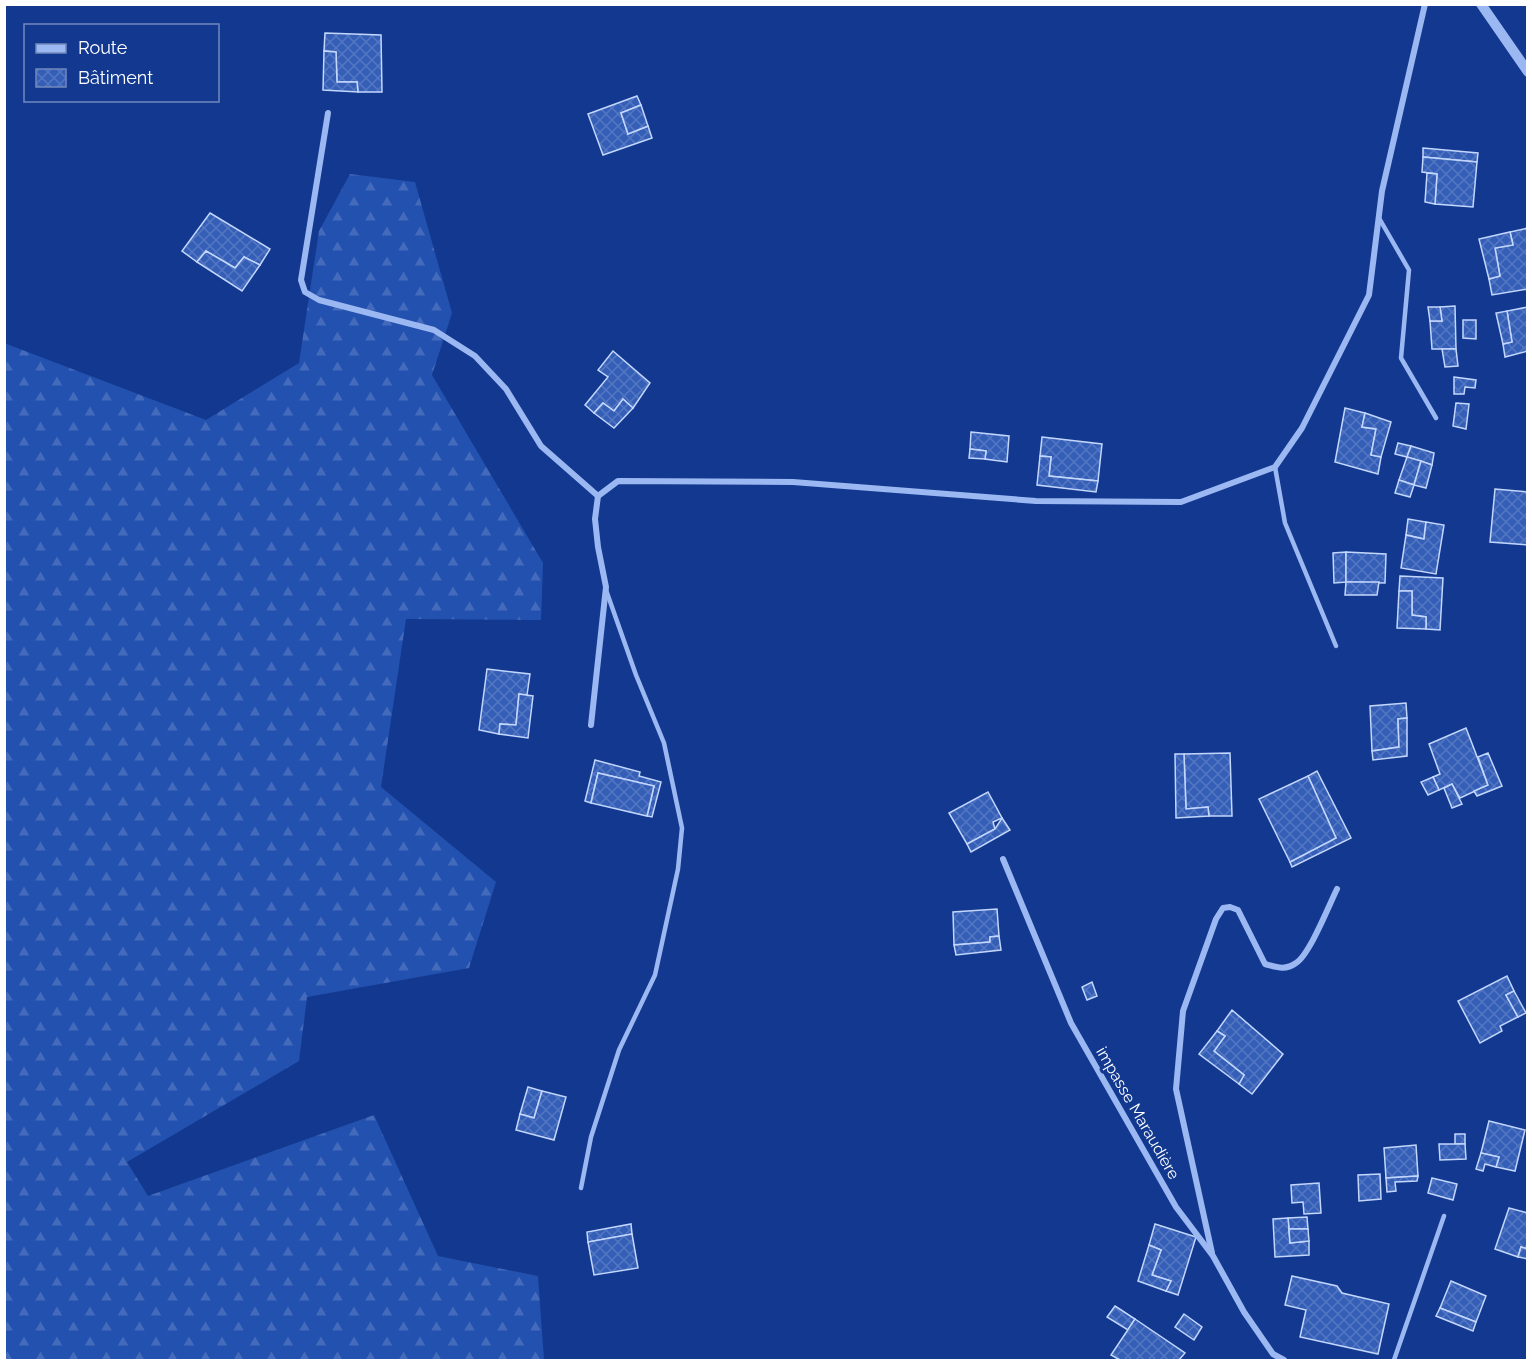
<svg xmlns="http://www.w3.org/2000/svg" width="1532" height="1365" font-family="Raleway,sans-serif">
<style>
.forest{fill:url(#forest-firs)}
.building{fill:url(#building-cross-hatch);stroke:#c3d6fd;stroke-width:1.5}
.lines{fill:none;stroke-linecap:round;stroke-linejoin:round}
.service{stroke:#9cb8f2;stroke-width:4.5}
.minor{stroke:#9cb8f2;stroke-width:6}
.tertiary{stroke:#9cb8f2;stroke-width:10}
.labels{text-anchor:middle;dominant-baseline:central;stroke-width:6;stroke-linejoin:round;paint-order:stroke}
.street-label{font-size:16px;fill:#fff;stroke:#12398f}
</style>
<defs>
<pattern id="forest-firs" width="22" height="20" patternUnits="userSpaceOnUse" patternTransform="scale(1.5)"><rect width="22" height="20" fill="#2351af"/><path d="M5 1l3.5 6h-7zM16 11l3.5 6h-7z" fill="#446bbb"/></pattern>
<pattern id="building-cross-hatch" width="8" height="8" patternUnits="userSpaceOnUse" patternTransform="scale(1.5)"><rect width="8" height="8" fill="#355fb7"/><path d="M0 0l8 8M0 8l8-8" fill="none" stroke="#5377c2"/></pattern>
</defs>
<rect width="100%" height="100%" fill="#12398f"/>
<polygon class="forest" points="350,174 415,182 452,313 432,375 543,563 541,620 406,619 381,787 496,882 469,968 307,997 299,1061 127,1162 148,1196 374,1115 438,1256 538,1276 544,1360 5,1360 4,343 206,420 299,363 319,231"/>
<g class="building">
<polygon points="325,33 381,35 382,92 358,92 357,82 337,82 336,52 324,51"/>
<polygon points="324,51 336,52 337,82 357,82 358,92 323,90"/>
<polygon points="637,96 641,105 621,113 628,134 648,126 652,138 603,155 588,114"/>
<polygon points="641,105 648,126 628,134 621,113"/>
<polygon points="1423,148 1478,153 1477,162 1423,157"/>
<polygon points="1423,157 1477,162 1473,207 1435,204 1437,174 1422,172"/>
<polygon points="1427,173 1437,174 1435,204 1425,202"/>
<polygon points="210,213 270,249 260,265 244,257 235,268 206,251 197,262 182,251"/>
<polygon points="1528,228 1528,289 1492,295 1489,279 1500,276 1495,248 1513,245 1510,232"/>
<polygon points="1510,232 1513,245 1495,248 1500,276 1489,279 1479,239"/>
<polygon points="206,251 235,268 244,257 260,265 242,291 197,262"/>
<polygon points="1455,306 1456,349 1432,349 1430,321 1442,321 1440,307"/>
<polygon points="1428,307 1440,307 1442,321 1430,321"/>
<polygon points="1528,307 1528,351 1505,357 1503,344 1512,342 1507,311"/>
<polygon points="1507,311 1512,342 1503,344 1496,313"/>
<polygon points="1463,320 1476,320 1476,339 1463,338"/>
<polygon points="1442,349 1456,349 1458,366 1445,367"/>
<polygon points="613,351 650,383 633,408 623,399 614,411 603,403 594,413 585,405 608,377 598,370"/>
<polygon points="1454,377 1476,380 1475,388 1465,387 1464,394 1454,394"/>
<polygon points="623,399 633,408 614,428 594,413 603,403 614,411"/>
<polygon points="1456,403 1469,404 1466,429 1453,426"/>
<polygon points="1345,408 1365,413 1362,427 1376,429 1371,455 1381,457 1378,474 1335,462"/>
<polygon points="1365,413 1391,422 1381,457 1371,455 1376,429 1362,427"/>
<polygon points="971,432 1009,436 1007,462 985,459 986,451 970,449"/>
<polygon points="1042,437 1102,444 1098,481 1049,476 1051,457 1040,456"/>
<polygon points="1398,443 1411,446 1407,457 1395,454"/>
<polygon points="1411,446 1434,453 1432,465 1407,457"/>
<polygon points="970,449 986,451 985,459 969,458"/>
<polygon points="1040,456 1051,457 1049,476 1098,481 1096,492 1037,485"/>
<polygon points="1407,457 1421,461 1414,485 1399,480"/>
<polygon points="1421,461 1432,465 1426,488 1414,485"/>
<polygon points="1399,480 1414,485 1410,497 1395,493"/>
<polygon points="1495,489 1528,492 1528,545 1490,542"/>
<polygon points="1408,519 1426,522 1424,539 1406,535"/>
<polygon points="1426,522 1444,525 1436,574 1401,568 1406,535 1424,539"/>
<polygon points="1346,552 1346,582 1334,583 1333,553"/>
<polygon points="1346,552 1386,554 1385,583 1346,582"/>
<polygon points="1400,576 1443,578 1440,630 1426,629 1426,617 1412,615 1412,591 1399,591"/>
<polygon points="1346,582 1379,582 1377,595 1345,595"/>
<polygon points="1399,591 1412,591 1412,615 1426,617 1426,629 1397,628"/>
<polygon points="487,669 530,674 527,695 519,694 516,725 500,724 499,734 479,730"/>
<polygon points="519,694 533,696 528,738 499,734 500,724 516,725"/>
<polygon points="1406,703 1407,718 1398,719 1399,747 1372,751 1370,706"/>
<polygon points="1407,718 1407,756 1373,760 1372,751 1399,747 1398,719"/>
<polygon points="1466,728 1488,785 1460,798 1452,784 1439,790 1433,777 1440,774 1429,744"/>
<polygon points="1230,753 1232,816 1209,816 1208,807 1186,809 1184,754"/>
<polygon points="1488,753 1502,786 1477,796 1474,791 1488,785 1478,757"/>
<polygon points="1175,754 1184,754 1186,809 1208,807 1209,816 1176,818"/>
<polygon points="595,760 640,772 639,776 661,782 652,817 647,816 654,786 598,773 591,803 585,801"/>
<polygon points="1317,771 1351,838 1292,867 1290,862 1336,838 1308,776"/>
<polygon points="598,773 654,786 647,816 591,803"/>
<polygon points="1308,776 1336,838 1290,862 1259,799"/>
<polygon points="1433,777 1439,790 1428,795 1421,782"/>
<polygon points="1452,784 1462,804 1452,808 1444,788"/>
<polygon points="988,792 1002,818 993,822 995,829 967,844 949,813"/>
<polygon points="1002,818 1010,830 971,852 967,844 995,829"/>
<polygon points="997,909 999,936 990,937 990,942 954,945 953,912"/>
<polygon points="999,936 1001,950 956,955 954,945 990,942 990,937"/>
<polygon points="1507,976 1514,991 1506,995 1518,1017 1500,1026 1502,1031 1480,1043 1458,1001"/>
<polygon points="1092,982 1097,996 1087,1000 1082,987"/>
<polygon points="1514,991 1526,1013 1518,1017 1506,995"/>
<polygon points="1232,1010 1283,1054 1252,1094 1239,1084 1244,1075 1214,1051 1225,1036 1217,1031"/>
<polygon points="1217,1031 1225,1036 1214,1051 1244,1075 1239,1084 1199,1054"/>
<polygon points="528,1087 542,1091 534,1118 520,1114"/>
<polygon points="542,1091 566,1097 554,1140 516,1130 520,1114 534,1118"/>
<polygon points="1489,1121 1525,1130 1515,1171 1496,1167 1499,1157 1481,1153"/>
<rect x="1455" y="1134" width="10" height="10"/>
<polygon points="1439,1144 1465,1144 1466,1159 1440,1160"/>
<polygon points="1416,1145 1418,1176 1386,1178 1384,1148"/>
<polygon points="1481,1153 1499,1157 1496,1167 1485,1164 1483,1171 1476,1169"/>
<polygon points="1380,1174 1381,1199 1359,1201 1358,1175"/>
<polygon points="1418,1176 1417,1181 1395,1182 1396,1191 1387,1192 1386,1178"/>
<polygon points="1432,1178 1457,1184 1453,1200 1428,1193"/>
<polygon points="1319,1183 1321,1213 1304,1214 1303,1202 1292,1203 1291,1185"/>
<polygon points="1509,1208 1528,1213 1528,1249 1521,1247 1518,1257 1495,1249"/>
<polygon points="1307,1217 1308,1229 1289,1229 1288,1218"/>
<polygon points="1288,1218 1290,1243 1309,1241 1309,1255 1275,1257 1273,1219"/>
<polygon points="631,1224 632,1234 588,1242 587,1232"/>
<polygon points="1155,1224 1196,1237 1178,1295 1166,1291 1171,1281 1152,1275 1161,1250 1149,1245"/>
<polygon points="1289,1229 1308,1229 1309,1241 1290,1243"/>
<polygon points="632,1234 638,1268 594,1275 588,1242"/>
<polygon points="1149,1245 1161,1250 1152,1275 1171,1281 1166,1291 1138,1281"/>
<polygon points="1521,1247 1528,1249 1528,1259 1518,1257"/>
<polygon points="1292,1276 1337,1286 1342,1293 1389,1304 1378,1354 1300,1337 1306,1310 1285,1305"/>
<polygon points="1451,1281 1486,1296 1476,1322 1440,1308"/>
<polygon points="1115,1306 1135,1319 1128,1330 1107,1317"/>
<polygon points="1440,1308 1476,1322 1473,1331 1436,1316"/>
<polygon points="1184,1314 1202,1327 1194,1340 1175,1327"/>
<polygon points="1135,1319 1185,1353 1179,1360 1120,1360 1111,1355"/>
</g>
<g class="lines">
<g class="service">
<polyline points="1379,218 1409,270 1401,358 1436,418"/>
<polyline points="1275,467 1285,523 1336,646"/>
<polyline points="581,1188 591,1137 619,1050 655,975 678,869 682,828 664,743 636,675 606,590"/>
<polyline points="1394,1360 1444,1216"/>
</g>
<g class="minor">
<polyline points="328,113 301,280 305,292 319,300 434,330 475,356 506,389 541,446 598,496"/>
<polyline points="591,725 606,587 598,547 595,519 598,496 618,481 793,482 1036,501 1181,502 1275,467 1302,428 1369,295 1382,191 1425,4"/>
<polyline points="1003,859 1071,1023 1176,1207 1213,1256 1244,1312 1273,1354 1284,1360"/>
<path d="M1212,1253L1176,1089L1183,1011L1216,919L1223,908L1230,907L1238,910L1265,964C1276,967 1285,971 1296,963C1310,954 1329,905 1337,889"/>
</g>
<polyline class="tertiary" points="1481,4 1528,72"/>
</g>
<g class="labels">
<g class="street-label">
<text transform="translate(1138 1113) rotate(60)">impasse Maraudière</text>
</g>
</g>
<rect width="1532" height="1365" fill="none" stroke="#ffffff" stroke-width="12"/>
<rect x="24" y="24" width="195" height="78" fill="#12398f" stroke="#7188bc" stroke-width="1.5"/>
<rect x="36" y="44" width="30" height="9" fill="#9cb8f2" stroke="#7188bc" stroke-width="1.5"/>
<text x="78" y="54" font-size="18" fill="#ffffff">Route</text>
<rect x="36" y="69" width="30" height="18" fill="url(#building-cross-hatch)" stroke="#7188bc" stroke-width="1.5"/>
<text x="78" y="84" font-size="18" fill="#ffffff">Bâtiment</text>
</svg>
